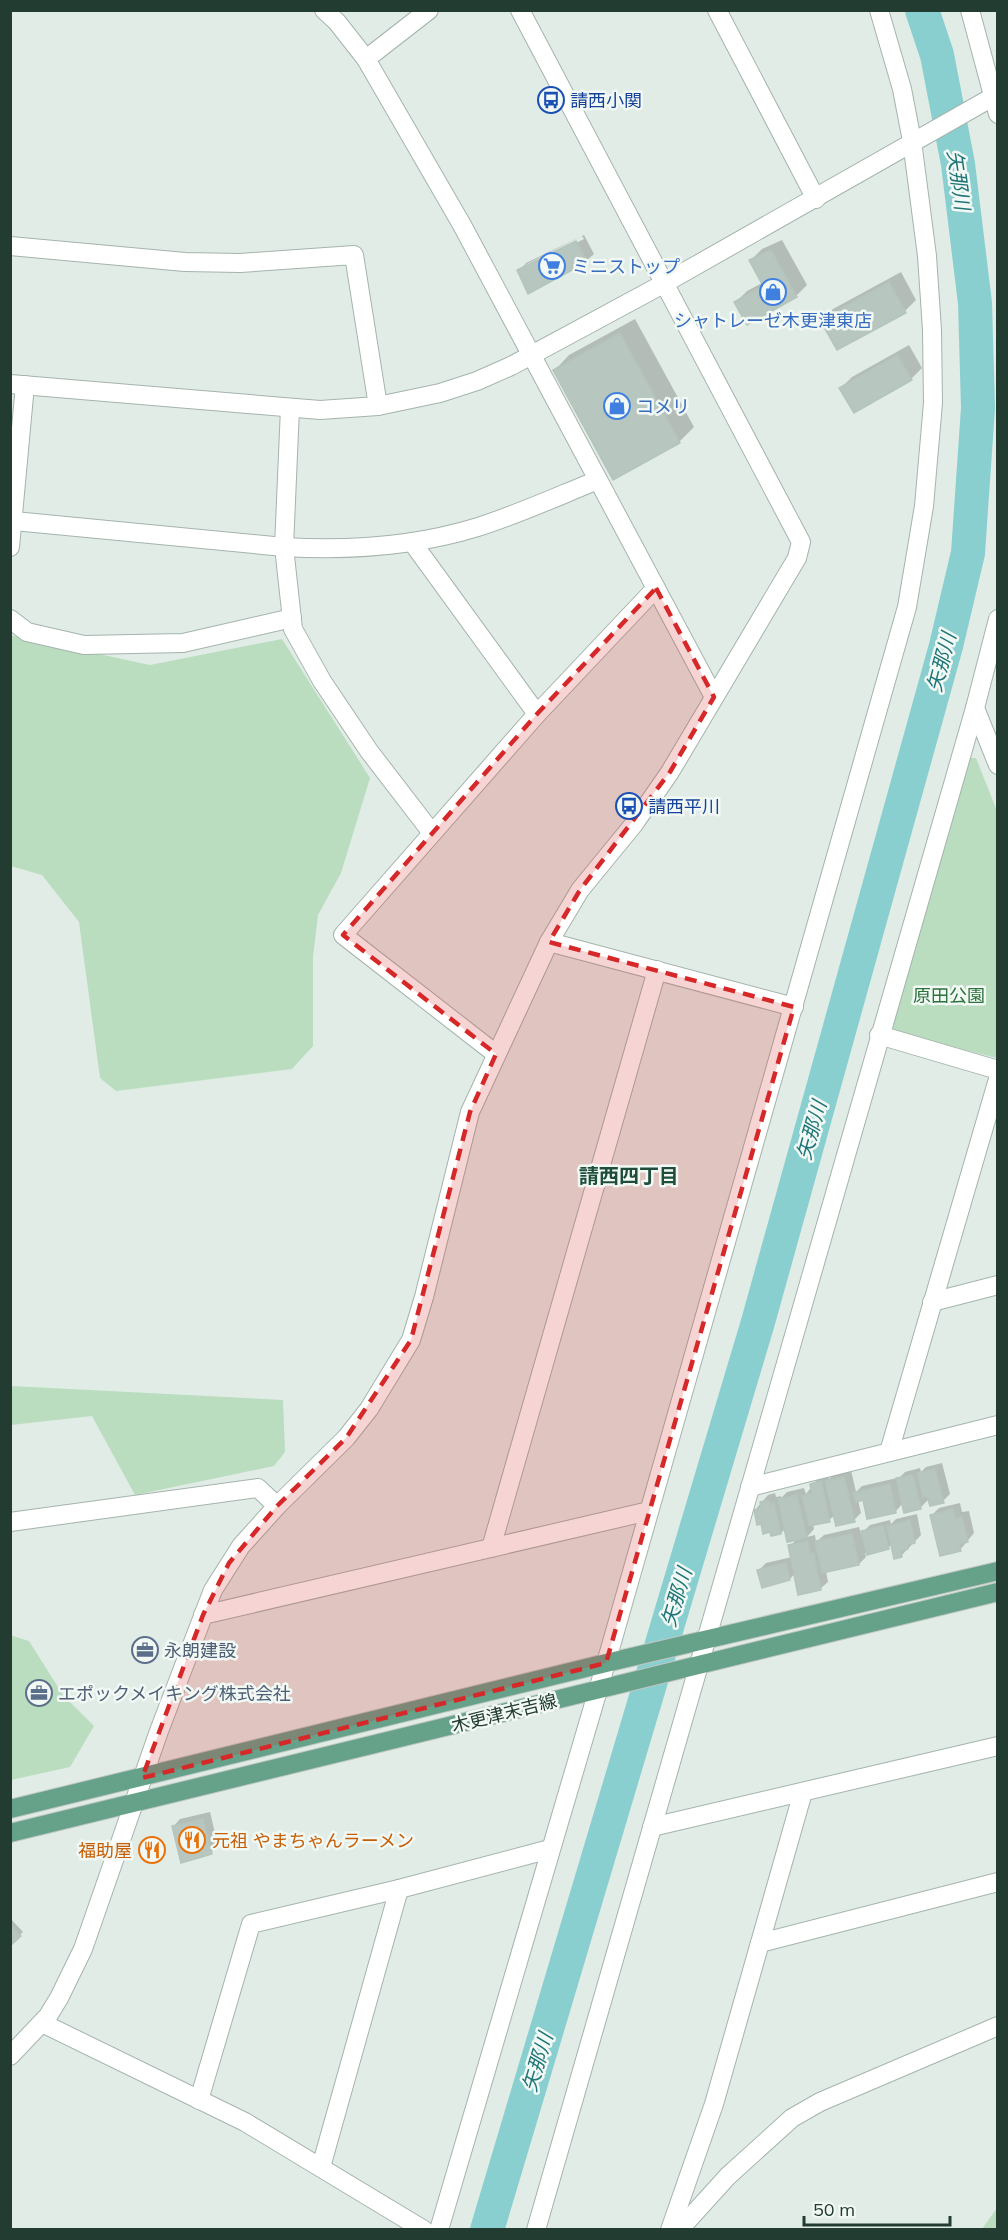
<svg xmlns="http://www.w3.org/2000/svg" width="1008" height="2240" font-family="Mulish,'Noto Sans JP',sans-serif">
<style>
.green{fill:#baddbf}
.shadow{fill:#0003;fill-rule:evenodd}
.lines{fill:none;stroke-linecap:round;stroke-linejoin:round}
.river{stroke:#8acfd0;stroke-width:34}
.building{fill:#b7c6be;stroke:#b4c5bb;stroke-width:1.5}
.minor-casing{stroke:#a4b4ac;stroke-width:20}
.major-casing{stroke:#c1c8c5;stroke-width:20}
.minor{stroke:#fff;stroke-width:18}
.major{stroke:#66a189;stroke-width:18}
.marked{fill:#d62828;fill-opacity:0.2;stroke:#d62828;stroke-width:4.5;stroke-dasharray:12 8;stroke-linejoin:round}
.labels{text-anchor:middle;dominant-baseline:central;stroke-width:5;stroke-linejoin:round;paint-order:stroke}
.transit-label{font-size:18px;fill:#164399;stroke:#f2f8f4;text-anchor:start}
.shop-label{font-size:18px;fill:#366cbe;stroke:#f2f8f4;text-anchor:start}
.park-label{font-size:18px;fill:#2d723d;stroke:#f2f8f4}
.service-label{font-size:18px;fill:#4e5e75;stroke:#f2f8f4;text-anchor:start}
.street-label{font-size:18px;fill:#223c31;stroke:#f2f8f4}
.food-label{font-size:18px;fill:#c56008;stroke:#f2f8f4;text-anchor:start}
.water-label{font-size:20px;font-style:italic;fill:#1d7577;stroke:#f2f8f4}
.neighbourhood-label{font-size:20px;font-weight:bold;fill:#1e4e3b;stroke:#f2f8f4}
</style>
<rect width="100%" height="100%" fill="#e1ece6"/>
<g class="green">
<polygon points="10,635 150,665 282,639 370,778 341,873 318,915 313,957 313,1046 292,1069 116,1091 100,1078 79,922 42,875 11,866"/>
<polygon points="970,758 976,758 997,811 997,1058 893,1032 891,1023"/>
<polygon points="11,1386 283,1400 285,1452 274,1466 135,1495 92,1416 11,1425"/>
<polygon points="10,1635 29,1641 63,1695 94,1726 70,1767 11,1780"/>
<polygon points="997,2208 997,2229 982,2229"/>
</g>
<g class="shadow">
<path d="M584,235L594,254L586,261L529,292L519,271L526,263ZM582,236L584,239L525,268V265Z"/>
<polygon points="782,240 807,285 796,296 736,302 747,291 762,283 751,260 762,249"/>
<polygon points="901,272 916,300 905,311 837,348 822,321 833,309"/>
<polygon points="635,319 694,427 679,442 555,370 569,355"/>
<polygon points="909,345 922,368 911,379 841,388 852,377"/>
<polygon points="942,1463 950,1494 943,1501 930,1498 920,1508 903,1503 896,1511 864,1499 858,1500 861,1513 854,1520 835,1515 829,1520 813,1524 814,1529 807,1537 815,1535 816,1542 824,1535 859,1527 861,1534 870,1525 890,1520 891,1524 896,1519 917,1514 921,1535 901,1556 892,1544 888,1548 865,1553 866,1557 859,1564 826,1571 828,1582 820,1589 795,1573 790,1579 759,1570 766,1563 792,1557 790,1546 797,1539 786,1528 781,1533 755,1510 768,1495 775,1493 776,1497 781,1496 781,1498 787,1492 804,1488 806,1494 819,1477 828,1475 829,1479 834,1474 851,1470 856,1492 862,1486 897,1478 897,1480 905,1472 920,1468 921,1472 926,1467"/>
<polygon points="960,1503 962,1512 969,1511 974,1533 960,1550 932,1515 939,1508"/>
<polygon points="210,1812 218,1846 211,1853 173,1827 180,1819"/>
<polygon points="10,1918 23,1932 10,1944"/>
</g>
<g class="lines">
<polyline class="river" points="487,2230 758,1322 946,646 968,553 978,408 975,303 958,164 937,55 922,10"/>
</g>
<g class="building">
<polygon points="576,241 587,262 528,294 517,270"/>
<polygon points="771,250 797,297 747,325 734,302 763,286 749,260"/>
<polygon points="889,282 906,313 837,350 820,320"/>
<polygon points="620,333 680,443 613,480 553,370"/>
<polygon points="897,355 912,380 854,413 839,388"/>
<polygon points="935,1469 944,1503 930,1506 927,1496 923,1497 917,1473"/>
<polygon points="913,1475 921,1509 904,1513 896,1478"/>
<polygon points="844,1477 855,1522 836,1526 825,1481"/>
<polygon points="821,1481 830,1522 809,1526 802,1496 812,1494 810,1484"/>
<polygon points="890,1484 896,1513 867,1519 863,1500 856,1502 853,1493"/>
<polygon points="797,1495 807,1538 787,1542 778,1499"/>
<polygon points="768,1500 769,1504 774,1503 781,1534 771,1536 770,1532 763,1534 761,1524 757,1525 754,1510 761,1508 760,1502"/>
<polygon points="953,1509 955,1519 962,1517 968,1542 959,1544 961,1551 940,1556 930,1515"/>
<polygon points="910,1520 915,1543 907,1545 908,1549 901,1551 902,1557 894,1559 887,1526"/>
<polygon points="883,1526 889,1549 867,1555 861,1531"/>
<polygon points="852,1534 859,1565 822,1573 815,1541"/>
<polygon points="808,1541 810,1553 814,1553 821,1590 798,1595 788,1545"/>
<polygon points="786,1563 790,1580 762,1588 757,1570"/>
<polygon points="203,1819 212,1854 181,1863 172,1826"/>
<polygon points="10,1925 21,1936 10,1946"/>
</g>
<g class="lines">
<defs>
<g id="minor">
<polyline points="324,10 337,22 366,59 462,225 714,697"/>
<polyline points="717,10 816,199"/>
<polyline points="970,10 998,114"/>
<polyline points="366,59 429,10"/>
<polyline points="10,246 185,262 240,263 354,255 378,406"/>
<polyline points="10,384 320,410 378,406 440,393 477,381 511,366 665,283 998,94"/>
<polyline points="290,408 284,547 293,629 322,681 369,751 432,833"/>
<path d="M14,521L284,547C349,551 416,546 478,527C519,514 558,496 598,480"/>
<polyline points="412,542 537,714"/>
<polyline points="10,547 25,385"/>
<polyline points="10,619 27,632 84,645 183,643 292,618"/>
<polyline points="975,708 998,765"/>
<polyline points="549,942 794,1007"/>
<polyline points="879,1035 998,1070"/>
<polyline points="496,1054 343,935 537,714 656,588"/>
<polyline points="932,1302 998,1285"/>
<polyline points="889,1452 998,1079"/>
<polyline points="750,1487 998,1425"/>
<polyline points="10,1522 258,1488 277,1506"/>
<polyline points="491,1548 657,970"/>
<polyline points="203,1615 649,1511"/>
<polyline points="652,1827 998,1746"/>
<polyline points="760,1943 998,1882"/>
<polyline points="42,2023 245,2122 424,2230"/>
<polyline points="10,2056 48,2016 59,1998 83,1949 159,1731 213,1590 241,1546 277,1506 346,1438 369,1409 411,1340 424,1297 470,1112 549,942 580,890 634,824 670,772 797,558 801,542 520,10"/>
<polyline points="199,2100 251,1924 399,1889 550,1849"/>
<polyline points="321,2167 399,1889"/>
<polyline points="439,2230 606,1663 907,607 924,506 933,403 932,330 927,256 912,141 902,89 879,10"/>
<polyline points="536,2230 975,708 998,619"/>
<polyline points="670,2230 714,2104 803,1792"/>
<polyline points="679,2230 728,2176 792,2118 820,2102 998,2026"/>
</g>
<g id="major">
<polyline points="10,1809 606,1663 998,1571"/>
<path d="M10,1833C340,1754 668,1671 998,1592"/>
</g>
</defs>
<use href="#minor" class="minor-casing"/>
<use href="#major" class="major-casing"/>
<use href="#minor" class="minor"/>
<use href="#major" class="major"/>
</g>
<path class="marked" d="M656,588L714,697L670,772L580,890L549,942L794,1007L606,1663L142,1778L203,1615L229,1563L277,1506L346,1438L411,1340L470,1112L496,1054L343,935L537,714Z"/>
<defs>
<symbol id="bus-ring" viewBox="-11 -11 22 22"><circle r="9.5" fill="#f2f8f4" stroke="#1a4fb4" stroke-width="1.5"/><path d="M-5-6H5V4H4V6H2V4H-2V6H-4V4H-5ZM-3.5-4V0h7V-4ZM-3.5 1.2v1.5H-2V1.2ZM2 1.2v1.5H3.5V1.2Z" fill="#1a4fb4"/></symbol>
<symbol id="supermarket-ring" viewBox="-11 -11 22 22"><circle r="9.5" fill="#f2f8f4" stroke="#3f7fe0" stroke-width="1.5"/><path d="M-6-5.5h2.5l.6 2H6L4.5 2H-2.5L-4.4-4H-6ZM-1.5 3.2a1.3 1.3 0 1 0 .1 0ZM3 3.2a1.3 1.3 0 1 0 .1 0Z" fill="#3f7fe0"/></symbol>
<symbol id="shop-ring" viewBox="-11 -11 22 22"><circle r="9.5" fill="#f2f8f4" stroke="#3f7fe0" stroke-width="1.5"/><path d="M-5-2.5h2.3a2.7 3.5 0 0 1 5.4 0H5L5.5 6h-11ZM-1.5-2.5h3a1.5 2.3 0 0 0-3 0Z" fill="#3f7fe0"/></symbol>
<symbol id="office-ring" viewBox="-11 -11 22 22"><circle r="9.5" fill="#f2f8f4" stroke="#5c6f8a" stroke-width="1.5"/><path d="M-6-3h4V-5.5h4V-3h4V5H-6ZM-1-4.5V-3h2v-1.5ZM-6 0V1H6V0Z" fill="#5c6f8a"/></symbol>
<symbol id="restaurant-ring" viewBox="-11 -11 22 22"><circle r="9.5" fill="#f2f8f4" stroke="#e8710a" stroke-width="1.5"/><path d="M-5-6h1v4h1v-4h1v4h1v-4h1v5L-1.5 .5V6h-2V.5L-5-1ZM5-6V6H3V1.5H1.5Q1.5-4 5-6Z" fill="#e8710a"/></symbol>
</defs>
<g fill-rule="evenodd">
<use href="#bus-ring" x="536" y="85" width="30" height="30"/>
<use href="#supermarket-ring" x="537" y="251" width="30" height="30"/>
<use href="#shop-ring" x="758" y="277" width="30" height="30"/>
<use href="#shop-ring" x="602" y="391" width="30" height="30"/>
<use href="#bus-ring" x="614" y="791" width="30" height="30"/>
<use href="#office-ring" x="130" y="1635" width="30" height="30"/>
<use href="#office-ring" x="24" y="1678" width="30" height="30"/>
<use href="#restaurant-ring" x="177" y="1825" width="30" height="30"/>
<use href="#restaurant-ring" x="137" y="1835" width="30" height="30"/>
</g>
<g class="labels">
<g class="transit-label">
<text x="570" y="100">請西小関</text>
<text x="648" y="806">請西平川</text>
</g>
<g class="shop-label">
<text x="572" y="266">ミニストップ</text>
<text x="773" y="320" text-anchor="middle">シャトレーゼ木更津東店</text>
<text x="636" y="406">コメリ</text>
</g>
<g class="park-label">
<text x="949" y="995">原田公園</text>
</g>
<g class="service-label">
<text x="164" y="1650">永朗建設</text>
<text x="58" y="1693">エポックメイキング株式会社</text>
</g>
<g class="street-label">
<text transform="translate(504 1713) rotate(-14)">木更津末吉線</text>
</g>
<g class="food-label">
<text x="212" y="1840">元祖 やまちゃんラーメン</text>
<text x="132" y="1850" text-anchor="end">福助屋</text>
</g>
<g class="water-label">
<text transform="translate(959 180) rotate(82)">矢那川</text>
<text transform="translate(941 662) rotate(-75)">矢那川</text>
<text transform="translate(811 1130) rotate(-74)">矢那川</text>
<text transform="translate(676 1597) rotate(-73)">矢那川</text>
<text transform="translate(537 2062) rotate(-73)">矢那川</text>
</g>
<g class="neighbourhood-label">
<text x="629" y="1175">請西四丁目</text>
</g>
</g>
<rect width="1008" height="2240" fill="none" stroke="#223c31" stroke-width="24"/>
<path d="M804 2216v9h146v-9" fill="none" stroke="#223c31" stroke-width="3"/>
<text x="813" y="2216" font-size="18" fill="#223c31" stroke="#f2f8f4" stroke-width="4.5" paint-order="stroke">50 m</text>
</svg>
